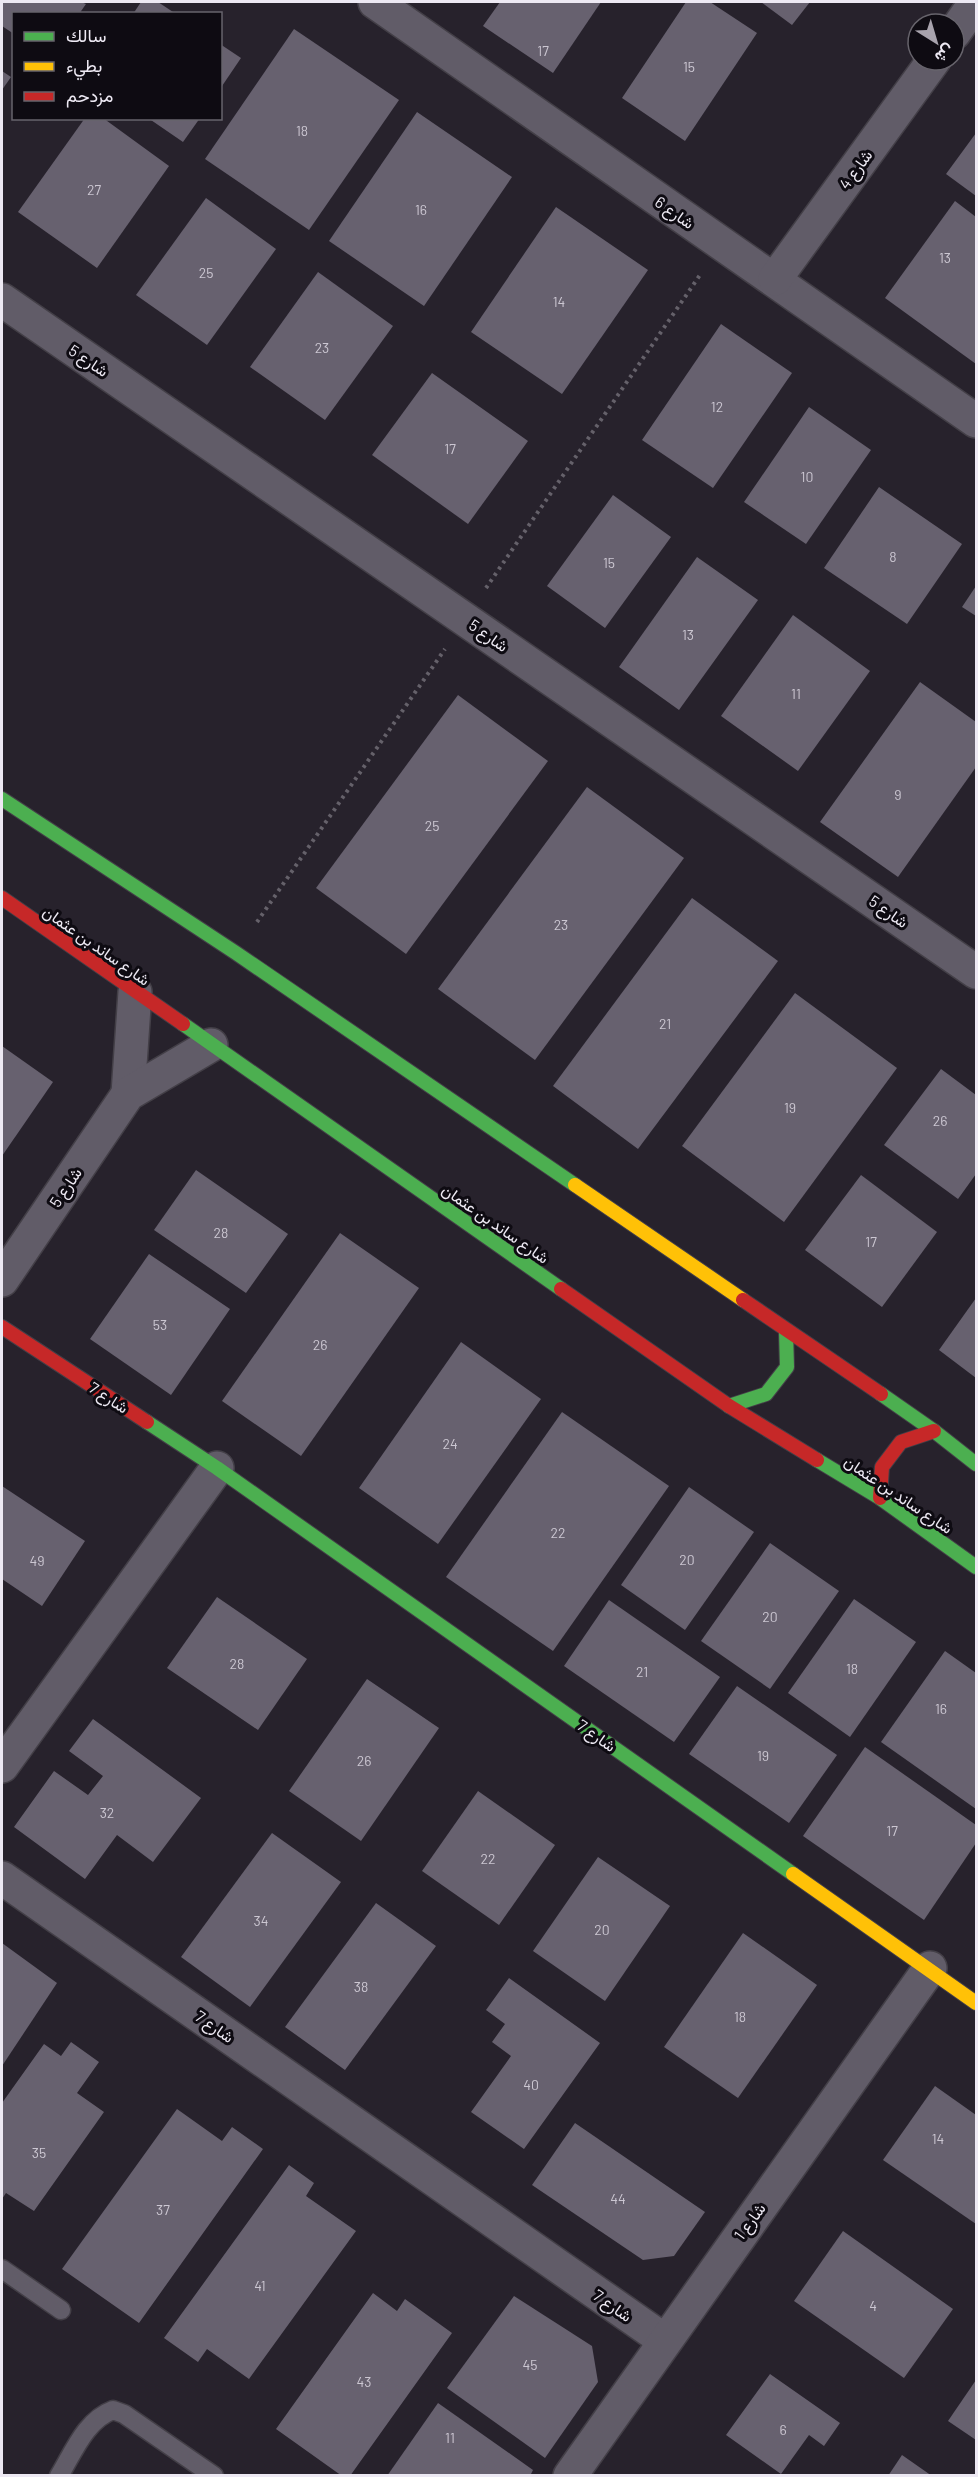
<svg xmlns="http://www.w3.org/2000/svg" width="978" height="2477" font-family="Barlow,Vazirmatn,sans-serif">
<style>
.building{fill:#67616f}
.lines{fill:none;stroke-linecap:round;stroke-linejoin:round}
.lane-casing{stroke:#433f47;stroke-width:21}
.street-casing{stroke:#433f47;stroke-width:36}
.fast-casing{stroke:#433f47;stroke-width:16}
.slow-casing{stroke:#433f47;stroke-width:16}
.jam-casing{stroke:#433f47;stroke-width:16}
.path{stroke:#65616a;stroke-width:4;stroke-dasharray:3 4.5;stroke-linecap:butt}
.lane{stroke:#615c68;stroke-width:18}
.street{stroke:#615c68;stroke-width:33}
.fast{stroke:#4caf50;stroke-width:14}
.slow{stroke:#ffc107;stroke-width:14}
.jam{stroke:#c62828;stroke-width:14}
.labels{text-anchor:middle;dominant-baseline:central;stroke-width:6;stroke-linejoin:round;paint-order:stroke}
.number-label{font-size:14px;fill:#ccc7d2}
.street-label{font-size:16px;fill:#ede9f3;stroke:#0e0b12}
</style>
<rect width="100%" height="100%" fill="#27222c"/>
<g class="building">
<polygon points="2,2 81,2 86,4 79,14 14,14 14,34 2,26"/>
<polygon points="141,2 158,2 176,14 133,14"/>
<polygon points="500,2 601,2 553,73 483,26"/>
<polygon points="686,2 710,2 757,33 685,141 622,98"/>
<polygon points="761,2 810,2 792,25"/>
<polygon points="294,29 399,100 309,230 205,159"/>
<polygon points="220,44 241,58 220,89"/>
<polygon points="2,71 11,77 2,90"/>
<polygon points="417,112 512,177 424,306 329,241"/>
<polygon points="85,118 103,118 169,166 97,268 18,212"/>
<polygon points="148,118 200,118 183,142"/>
<polygon points="976,133 976,196 946,174"/>
<polygon points="206,198 276,249 207,345 136,295"/>
<polygon points="955,201 976,217 976,364 885,298"/>
<polygon points="556,207 648,270 562,394 471,332"/>
<polygon points="318,272 393,326 325,420 250,367"/>
<polygon points="721,324 792,373 713,488 642,440"/>
<polygon points="432,373 528,441 468,524 372,455"/>
<polygon points="809,407 871,450 806,544 744,502"/>
<polygon points="879,487 962,544 907,624 824,568"/>
<polygon points="613,495 671,537 605,628 547,586"/>
<polygon points="697,557 758,600 679,710 619,667"/>
<polygon points="976,586 976,616 962,607"/>
<polygon points="793,615 870,671 798,771 721,716"/>
<polygon points="920,682 976,722 976,767 898,877 820,822"/>
<polygon points="458,695 548,761 406,954 316,888"/>
<polygon points="587,787 684,858 535,1060 438,989"/>
<polygon points="692,898 778,961 638,1149 553,1086"/>
<polygon points="795,993 897,1068 784,1222 682,1146"/>
<polygon points="2,1046 53,1082 2,1156"/>
<polygon points="941,1069 976,1095 976,1174 958,1199 884,1145"/>
<polygon points="196,1170 288,1234 246,1293 154,1230"/>
<polygon points="861,1175 937,1232 882,1307 805,1250"/>
<polygon points="340,1233 419,1288 301,1456 222,1401"/>
<polygon points="149,1254 230,1309 171,1395 90,1339"/>
<polygon points="976,1298 976,1378 939,1350"/>
<polygon points="461,1342 541,1399 438,1544 359,1488"/>
<polygon points="562,1412 669,1486 553,1651 446,1577"/>
<polygon points="2,1486 85,1541 42,1606 2,1579"/>
<polygon points="689,1487 754,1532 685,1630 621,1585"/>
<polygon points="770,1543 839,1591 770,1689 701,1641"/>
<polygon points="217,1597 307,1659 258,1730 167,1668"/>
<polygon points="854,1599 916,1642 850,1737 788,1693"/>
<polygon points="609,1600 720,1677 674,1742 564,1666"/>
<polygon points="945,1651 976,1673 976,1809 881,1742"/>
<polygon points="367,1679 439,1728 361,1841 289,1791"/>
<polygon points="737,1686 837,1755 789,1823 689,1754"/>
<polygon points="93,1719 201,1798 153,1862 117,1835 85,1879 14,1827 54,1771 88,1795 103,1776 69,1751"/>
<polygon points="865,1747 976,1825 976,1843 924,1920 803,1836"/>
<polygon points="478,1791 555,1845 499,1925 422,1871"/>
<polygon points="272,1833 341,1882 250,2007 181,1957"/>
<polygon points="598,1857 670,1906 605,2001 533,1951"/>
<polygon points="376,1903 436,1946 345,2070 285,2027"/>
<polygon points="743,1933 817,1985 738,2098 664,2047"/>
<polygon points="2,1943 57,1983 2,2066"/>
<polygon points="509,1978 600,2043 524,2149 471,2112 511,2056 492,2042 505,2024 486,2010"/>
<polygon points="71,2042 99,2062 77,2093 104,2112 34,2211 6,2193 2,2199 2,2103 44,2044 61,2056"/>
<polygon points="935,2086 976,2115 976,2224 883,2160"/>
<polygon points="177,2109 222,2141 232,2127 263,2149 139,2323 62,2269"/>
<polygon points="575,2123 705,2212 674,2256 643,2260 532,2185"/>
<polygon points="289,2165 314,2183 306,2196 356,2231 249,2379 207,2349 198,2362 164,2338"/>
<polygon points="843,2231 953,2309 904,2378 794,2301"/>
<polygon points="373,2293 397,2311 405,2299 452,2333 350,2476 342,2476 276,2429"/>
<polygon points="514,2296 592,2346 598,2382 545,2458 447,2388"/>
<polygon points="770,2374 840,2423 824,2446 809,2435 781,2474 726,2435"/>
<polygon points="976,2380 976,2440 948,2421"/>
<polygon points="438,2403 533,2470 530,2476 387,2476"/>
<polygon points="902,2455 932,2476 888,2476"/>
</g>
<g class="lines">
<defs>
<g id="lane">
<polyline points="2,2269 61,2310"/>
<path d="M59,2476C74,2451 86,2420 113,2410L124,2414L214,2476"/>
</g>
<g id="street">
<polyline points="375,2 976,421"/>
<polyline points="954,33 976,2"/>
<polyline points="775,279 934,60"/>
<polyline points="2,300 976,972"/>
<polyline points="128,1094 135,992"/>
<polyline points="2,1280 128,1094 211,1045"/>
<polyline points="2,1766 217,1468"/>
<polyline points="2,1878 664,2340"/>
<polyline points="570,2476 930,1968"/>
</g>
<g id="fast">
<polyline points="2,799 236,953 575,1185"/>
<polyline points="183,1024 561,1289"/>
<polyline points="881,1394 934,1431 976,1464"/>
<polyline points="729,1406 766,1394 787,1367 786,1332"/>
<polyline points="147,1422 217,1468 793,1874"/>
<polyline points="817,1460 880,1498 976,1567"/>
</g>
<g id="slow">
<polyline points="575,1185 743,1300"/>
<polyline points="793,1874 976,2003"/>
</g>
<g id="jam">
<polyline points="2,898 183,1024"/>
<polyline points="561,1289 729,1406 817,1460"/>
<polyline points="743,1300 881,1394"/>
<polyline points="2,1327 147,1422"/>
<polyline points="880,1498 882,1467 901,1442 934,1431"/>
</g>
</defs>
<use href="#lane" class="lane-casing"/>
<use href="#street" class="street-casing"/>
<use href="#fast" class="fast-casing"/>
<use href="#slow" class="slow-casing"/>
<use href="#jam" class="jam-casing"/>
<g class="path">
<polyline points="486,588 700,275"/>
<polyline points="257,922 445,649"/>
</g>
<use href="#lane" class="lane"/>
<use href="#street" class="street"/>
<use href="#fast" class="fast"/>
<use href="#slow" class="slow"/>
<use href="#jam" class="jam"/>
</g>
<g class="labels">
<g class="number-label">
<text x="543" y="50">17</text>
<text x="689" y="66">15</text>
<text x="302" y="130">18</text>
<text x="94" y="189">27</text>
<text x="421" y="209">16</text>
<text x="945" y="257">13</text>
<text x="206" y="272">25</text>
<text x="559" y="301">14</text>
<text x="322" y="347">23</text>
<text x="717" y="406">12</text>
<text x="450" y="448">17</text>
<text x="807" y="476">10</text>
<text x="893" y="556">8</text>
<text x="609" y="562">15</text>
<text x="688" y="634">13</text>
<text x="796" y="693">11</text>
<text x="898" y="794">9</text>
<text x="432" y="825">25</text>
<text x="561" y="924">23</text>
<text x="665" y="1023">21</text>
<text x="790" y="1107">19</text>
<text x="940" y="1120">26</text>
<text x="221" y="1232">28</text>
<text x="871" y="1241">17</text>
<text x="160" y="1324">53</text>
<text x="320" y="1344">26</text>
<text x="450" y="1443">24</text>
<text x="558" y="1532">22</text>
<text x="687" y="1559">20</text>
<text x="37" y="1560">49</text>
<text x="770" y="1616">20</text>
<text x="237" y="1663">28</text>
<text x="852" y="1668">18</text>
<text x="642" y="1671">21</text>
<text x="941" y="1708">16</text>
<text x="763" y="1755">19</text>
<text x="364" y="1760">26</text>
<text x="107" y="1812">32</text>
<text x="892" y="1830">17</text>
<text x="488" y="1858">22</text>
<text x="261" y="1920">34</text>
<text x="602" y="1929">20</text>
<text x="361" y="1986">38</text>
<text x="740" y="2016">18</text>
<text x="531" y="2084">40</text>
<text x="938" y="2138">14</text>
<text x="39" y="2152">35</text>
<text x="618" y="2198">44</text>
<text x="163" y="2209">37</text>
<text x="260" y="2285">41</text>
<text x="873" y="2305">4</text>
<text x="530" y="2364">45</text>
<text x="364" y="2381">43</text>
<text x="783" y="2429">6</text>
<text x="450" y="2437">11</text>
</g>
<g class="street-label">
<text transform="translate(855 169) rotate(-54)">شارع 4</text>
<text transform="translate(675 212) rotate(35)">شارع 6</text>
<text transform="translate(89 360) rotate(34)">شارع 5</text>
<text transform="translate(489 635) rotate(35)">شارع 5</text>
<text transform="translate(889 911) rotate(35)">شارع 5</text>
<text transform="translate(97 945) rotate(35)">شارع ساند بن عثمان</text>
<text transform="translate(65 1187) rotate(-56)">شارع 5</text>
<text transform="translate(496 1223) rotate(35)">شارع ساند بن عثمان</text>
<text transform="translate(109 1397) rotate(33)">شارع 7</text>
<text transform="translate(899 1494) rotate(34)">شارع ساند بن عثمان</text>
<text transform="translate(597 1735) rotate(35)">شارع 7</text>
<text transform="translate(215 2026) rotate(35)">شارع 7</text>
<text transform="translate(749 2221) rotate(-54)">شارع 1</text>
<text transform="translate(613 2305) rotate(35)">شارع 7</text>
</g>
</g>
<rect width="978" height="2477" fill="none" stroke="#ede9f3" stroke-width="6"/>
<rect x="12" y="12" width="210" height="108" fill="#0e0b12" stroke="#67646c" stroke-width="1.5"/>
<rect x="24" y="32" width="30" height="9" fill="#4caf50" stroke="#67646c" stroke-width="1.5"/>
<text x="66" y="42" font-size="18" fill="#ede9f3">سالك</text>
<rect x="24" y="62" width="30" height="9" fill="#ffc107" stroke="#67646c" stroke-width="1.5"/>
<text x="66" y="72" font-size="18" fill="#ede9f3">بطيء</text>
<rect x="24" y="92" width="30" height="9" fill="#c62828" stroke="#67646c" stroke-width="1.5"/>
<text x="66" y="102" font-size="18" fill="#ede9f3">مزدحم</text>
<g transform="translate(936 42) rotate(143)"><circle r="28" fill="#0e0b12" stroke="#67646c" stroke-width="1.5"/>
<path d="M0-4.5L10 22L0 15L-10 22Z" fill="#a8a3ad"/>
<text y="-9" font-size="16" font-weight="bold" text-anchor="middle" fill="#ede9f3">ش</text>
</g>
</svg>
